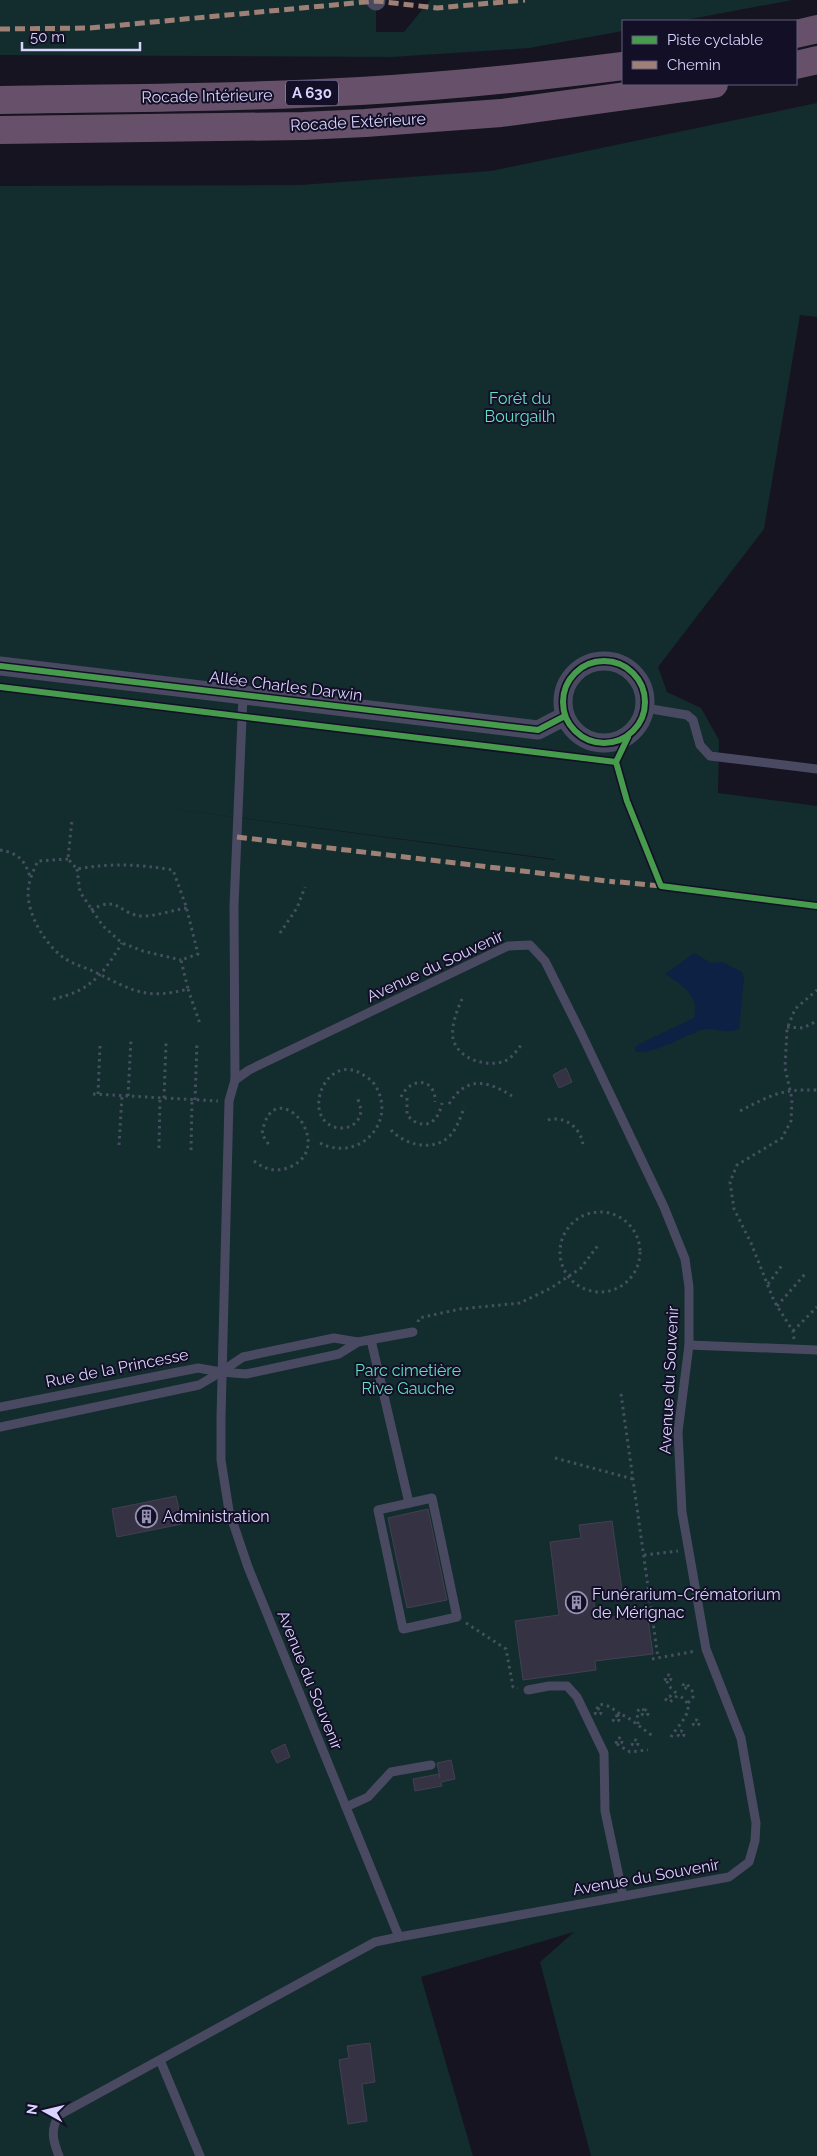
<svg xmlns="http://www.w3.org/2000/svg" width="817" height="2156" font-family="Raleway,sans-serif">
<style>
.green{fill:#132c2d;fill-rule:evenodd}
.water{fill:#0d2144}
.building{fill:#343243;stroke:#433f54}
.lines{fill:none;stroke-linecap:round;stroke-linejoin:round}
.path{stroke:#44505f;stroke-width:3;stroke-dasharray:2.5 4;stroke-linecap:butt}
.service{stroke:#4a4962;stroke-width:9}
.minor{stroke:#4a4962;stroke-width:19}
.motorway{stroke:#67516a;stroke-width:28}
.quiet{stroke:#9e8076;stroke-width:5;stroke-dasharray:10 5;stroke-linecap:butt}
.cycleway-casing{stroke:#130f26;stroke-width:9}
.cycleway{stroke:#469c4c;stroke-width:6}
.labels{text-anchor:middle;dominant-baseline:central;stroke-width:4;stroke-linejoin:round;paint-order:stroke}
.shield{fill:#130f26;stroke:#9e99be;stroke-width:1}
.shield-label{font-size:15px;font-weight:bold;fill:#d9d4ff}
.street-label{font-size:16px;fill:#d9d4ff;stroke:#130f26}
.park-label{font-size:16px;fill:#5fe0c0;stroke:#130f26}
.poi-label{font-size:16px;fill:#d9d4ff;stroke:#130f26;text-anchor:start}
</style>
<rect width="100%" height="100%" fill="#161421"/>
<g class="green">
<polygon points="0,0 376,0 376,32 404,32 430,0 792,0 680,21 623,21 623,31 529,48 392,57 0,55"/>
<path d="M817,103V317L800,315L764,529L658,667L667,692L701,708L719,740L718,793L817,806V2156H591L540,1962L574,1932L421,1977L473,2156H0V186L300,185L491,171ZM158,807L554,859L555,860Z"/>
</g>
<path class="water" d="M694,953L711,963L722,962L742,972L744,978L739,1029C723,1035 714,1026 701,1030C687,1035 648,1057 635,1051V1048L639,1044L694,1018C700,995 682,985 665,974Z"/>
<g class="building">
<polygon points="566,1068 572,1082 559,1088 553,1075"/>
<polygon points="176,1496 182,1524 117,1537 112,1509"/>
<polygon points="428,1509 447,1600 407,1608 388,1518"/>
<polygon points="612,1521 622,1590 593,1594 596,1619 647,1613 653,1654 595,1661 596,1670 523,1680 515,1621 559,1615 550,1542 581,1538 579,1525"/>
<polygon points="285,1744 290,1757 277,1763 271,1751"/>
<polygon points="451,1760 455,1779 441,1782 442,1786 415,1791 413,1779 439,1774 440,1778 437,1763"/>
<polygon points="370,2043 375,2082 362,2084 367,2121 348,2124 339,2060 349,2058 347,2046"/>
</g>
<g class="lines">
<g class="path">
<path d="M0,850C18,853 25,860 30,877"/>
<path d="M68,859L38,861C33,871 28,882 28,894C29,916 43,940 59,954C70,964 85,967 97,973C133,991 147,1000 188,989L181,960L198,954L186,906L173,870C138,864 111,863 77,869L68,859L72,819"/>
<polyline points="77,869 80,892 103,926 122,943 143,951 181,960"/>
<path d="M91,910C120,894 118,915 143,916C157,916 173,910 187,908"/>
<polyline points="280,933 297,908 305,887"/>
<polyline points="188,989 200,1024"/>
<path d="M53,999C91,991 103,974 122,943"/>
<path d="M462,999C457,1010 451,1026 453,1038C457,1059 487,1068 505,1061C512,1058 517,1050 522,1044"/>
<polyline points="787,1027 803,1028 817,1021"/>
<polyline points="93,1094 218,1101"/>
<polyline points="98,1094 100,1046"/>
<polyline points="128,1096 131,1039"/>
<path d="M401,1097C410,1077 436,1077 435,1102"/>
<polyline points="164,1098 166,1043"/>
<path d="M407,1098V1115C423,1132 438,1124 442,1103"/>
<polyline points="195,1100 197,1042"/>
<path d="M449,1104C466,1076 487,1080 512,1096"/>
<path d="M740,1111C771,1095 781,1089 817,1090"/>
<path d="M548,1120C564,1115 582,1128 583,1146"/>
<path d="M391,1130C408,1148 441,1153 455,1129C459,1122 462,1114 464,1107"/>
<path d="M320,1143C359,1163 398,1122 375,1085C371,1079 365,1076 360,1073C328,1056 306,1106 327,1123C339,1133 361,1128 361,1109C360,1106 358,1101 358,1098"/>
<polyline points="119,1145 122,1096"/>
<polyline points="159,1148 160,1098"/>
<polyline points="191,1150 192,1100"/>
<path d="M254,1161C264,1169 276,1173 290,1167C340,1145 272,1069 262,1134L269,1145"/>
<circle cx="600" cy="1252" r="40"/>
<polyline points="768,1284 783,1264"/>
<polyline points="777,1306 805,1274"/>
<polyline points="418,1322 419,1318 460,1309 520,1303 551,1288 581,1268 599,1244"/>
<polyline points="793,1331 817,1307"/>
<polyline points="794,1339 793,1331 774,1301 751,1243 734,1209 730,1182 737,1165 782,1138 791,1121 792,1099 785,1068 787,1029 795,1009 817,990"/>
<polyline points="621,1394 658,1658"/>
<polyline points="555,1458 633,1479"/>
<polyline points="644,1555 678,1551"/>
<polyline points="466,1623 506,1649 513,1687 518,1688"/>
<polyline points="652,1659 696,1651"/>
<circle cx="668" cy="1678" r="3"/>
<polyline points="667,1681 668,1685 678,1695 670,1702 666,1700 666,1698 670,1696 672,1700"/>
<polyline points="688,1703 693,1697 693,1692 686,1683 683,1685 684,1689 688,1687"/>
<path d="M597,1709L598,1705C607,1703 613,1709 620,1714"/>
<circle cx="598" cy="1712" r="3"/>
<circle cx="645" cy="1713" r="3"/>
<polyline points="617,1716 620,1714 627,1717 654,1737"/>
<circle cx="616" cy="1719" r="3"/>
<circle cx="696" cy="1723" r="3"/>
<polyline points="638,1724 637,1712 640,1708 644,1710"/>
<circle cx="681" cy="1734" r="3"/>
<path d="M671,1737C678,1724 701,1707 678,1695"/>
<circle cx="619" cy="1741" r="3"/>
<circle cx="635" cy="1743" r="3"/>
<polyline points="617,1744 630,1752 648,1750"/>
</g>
<g class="service">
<polyline points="645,708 687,715 693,720 700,745 710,756 817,769"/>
<polygon points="530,945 545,961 582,1035 664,1207 685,1259 689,1287 689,1345 678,1432 682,1512 706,1649 741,1738 756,1823 755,1841 749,1862 729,1877 399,1937 248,1567 229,1511 221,1460 221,1418 229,1101 235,1080 249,1070 508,946"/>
<polyline points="235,1080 234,906 243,695"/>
<polyline points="371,1340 409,1503"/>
<polyline points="358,1342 339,1354 246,1374 221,1372 243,1357 334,1338 358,1342 413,1332"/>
<polyline points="689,1345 817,1350"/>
<polyline points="0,1407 198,1368 221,1372 199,1385 0,1427"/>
<polygon points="432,1498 457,1617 403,1629 378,1510"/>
<polyline points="528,1690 549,1686 567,1686 577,1697 604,1753 605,1811 623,1896"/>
<polyline points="346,1807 368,1797 391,1772 431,1765"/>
<polyline points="160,2060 200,2156"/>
<path d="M59,2156C53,2141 50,2130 59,2115L375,1942L399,1937"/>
</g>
<g class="minor">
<polyline points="376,0 376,1"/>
<circle cx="604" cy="702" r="41"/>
<polyline points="0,666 538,730 565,716"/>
</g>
<g class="motorway">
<polyline points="796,34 817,29"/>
<polyline points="796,65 817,60"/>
<path d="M0,100C120,98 240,98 360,91C448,86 535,77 623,66"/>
<polyline points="0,130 303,126 365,123 501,113 714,84"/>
</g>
<g class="quiet">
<polyline points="0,29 90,28 376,1 437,8 525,0"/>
<polyline points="237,837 615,882"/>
<polyline points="620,882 661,886"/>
</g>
<defs>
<g id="cycleway">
<circle cx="604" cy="702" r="41"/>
<polyline points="0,666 538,730 565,716"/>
<polyline points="0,687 616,762"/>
<polyline points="628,737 616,762 627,801 661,886 817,906"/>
</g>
</defs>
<use href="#cycleway" class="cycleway-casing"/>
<use href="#cycleway" class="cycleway"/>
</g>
<defs>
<symbol id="building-ring" viewBox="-11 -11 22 22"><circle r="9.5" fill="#130f26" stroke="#9591b1" stroke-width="1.5"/><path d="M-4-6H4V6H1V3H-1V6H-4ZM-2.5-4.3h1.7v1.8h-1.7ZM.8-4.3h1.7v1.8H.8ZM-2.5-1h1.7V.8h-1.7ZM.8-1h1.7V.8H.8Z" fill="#9591b1"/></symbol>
</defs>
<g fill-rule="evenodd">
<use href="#building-ring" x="134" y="1504" width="25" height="25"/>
<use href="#building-ring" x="564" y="1590" width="25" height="25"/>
</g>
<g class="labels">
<rect class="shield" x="286" y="80.5" width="52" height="25" rx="4"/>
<g class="shield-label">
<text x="312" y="93">A 630</text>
</g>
<g class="street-label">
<text transform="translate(207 96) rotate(-1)">Rocade Intérieure</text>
<text transform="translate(358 122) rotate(-3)">Rocade Extérieure</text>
<text transform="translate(286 686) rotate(7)">Allée Charles Darwin</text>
<text transform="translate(435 966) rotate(-25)">Avenue du Souvenir</text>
<text transform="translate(117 1368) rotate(-11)">Rue de la Princesse</text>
<text transform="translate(669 1380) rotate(-87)">Avenue du Souvenir</text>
<text transform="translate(310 1680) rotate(68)">Avenue du Souvenir</text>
<text transform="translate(646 1877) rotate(-10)">Avenue du Souvenir</text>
</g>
<g class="park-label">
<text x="520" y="398">Forêt du<tspan x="520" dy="18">Bourgailh</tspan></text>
<text x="408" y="1370">Parc cimetière<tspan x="408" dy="18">Rive Gauche</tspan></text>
</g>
<g class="poi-label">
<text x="163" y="1516">Administration</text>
<text x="592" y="1594">Funérarium-Crématorium<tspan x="592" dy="18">de Mérignac</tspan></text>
</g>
</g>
<rect x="622" y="20" width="175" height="65" fill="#130f26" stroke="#625e7d"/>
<rect x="632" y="36" width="25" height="8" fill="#469c4c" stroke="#625e7d"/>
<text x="667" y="45" font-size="15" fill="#d9d4ff">Piste cyclable</text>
<rect x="632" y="61" width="25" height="8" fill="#9e8076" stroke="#625e7d"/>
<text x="667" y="70" font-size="15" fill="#d9d4ff">Chemin</text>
<g transform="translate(45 2111) rotate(278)" stroke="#130f26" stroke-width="4" paint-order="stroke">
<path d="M0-4L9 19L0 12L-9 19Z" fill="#d9d4ff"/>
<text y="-8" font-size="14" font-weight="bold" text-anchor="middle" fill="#d9d4ff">N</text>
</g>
<path d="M22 42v8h118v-8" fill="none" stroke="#d9d4ff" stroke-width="2.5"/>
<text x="30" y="42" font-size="15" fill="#d9d4ff" stroke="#130f26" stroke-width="4" paint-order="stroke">50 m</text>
</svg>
